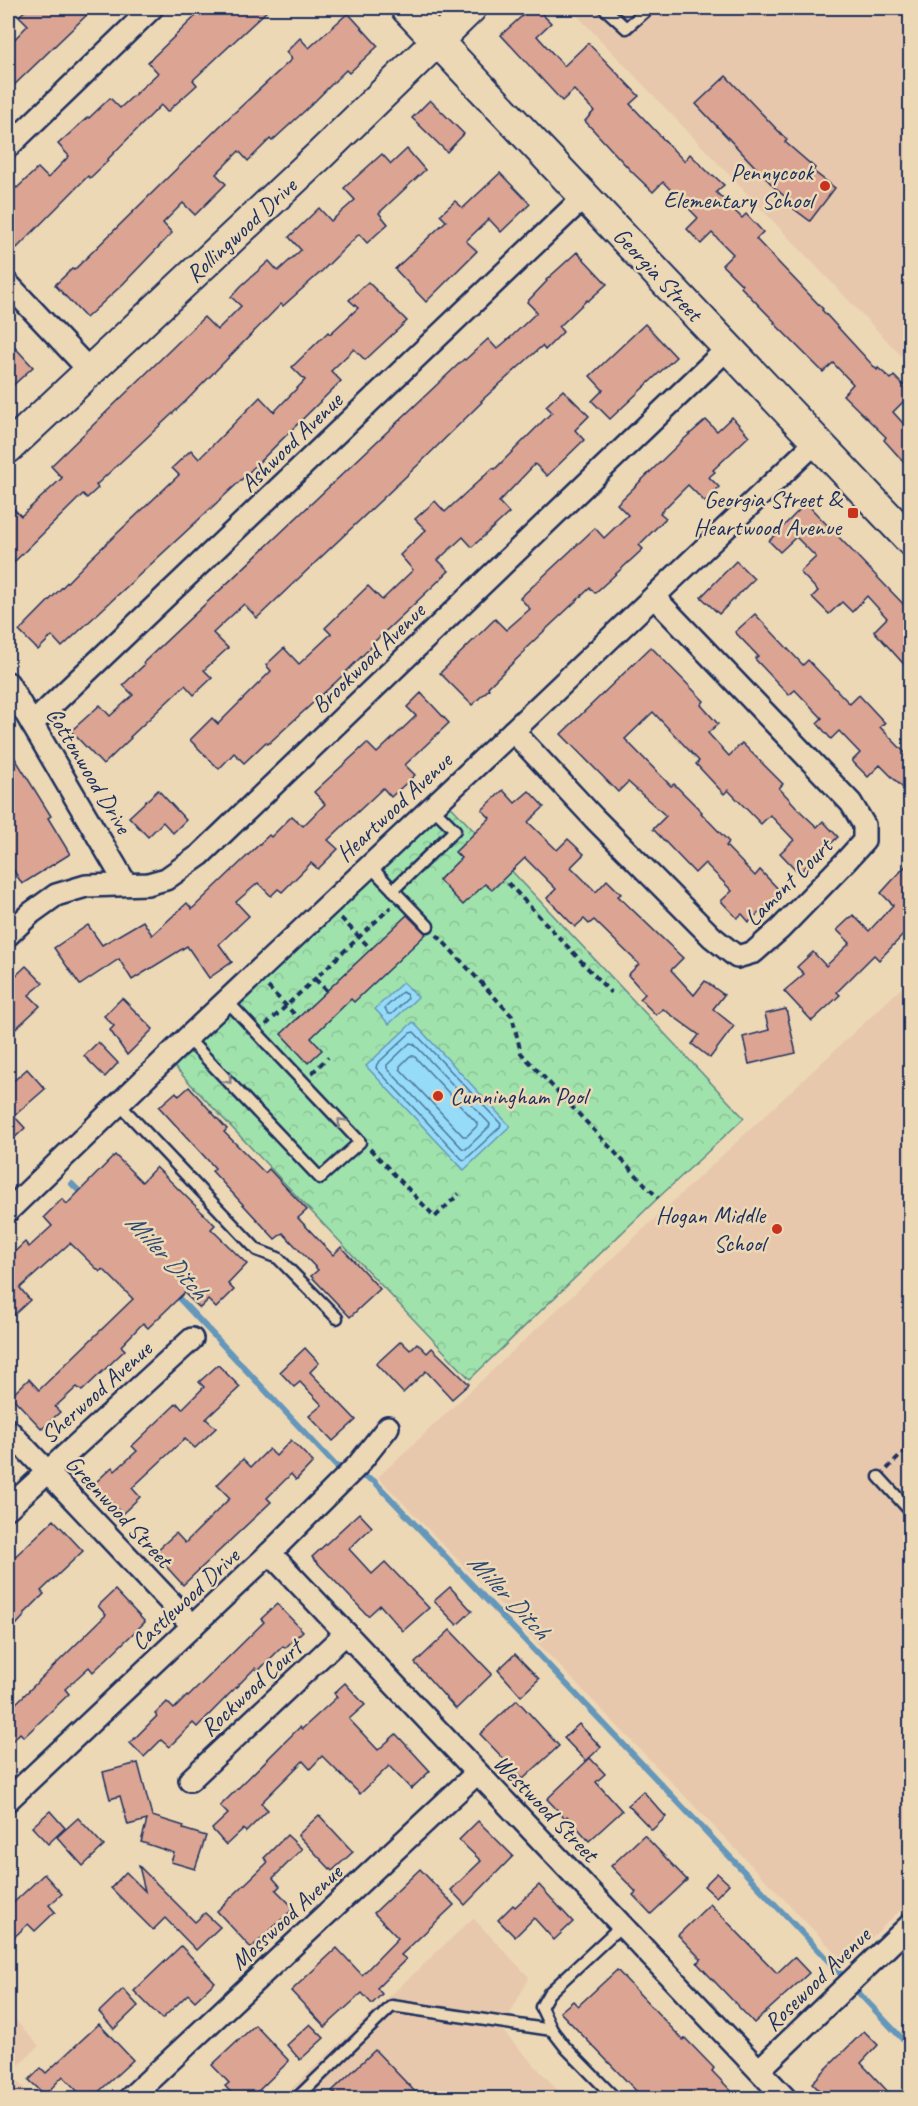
<svg xmlns="http://www.w3.org/2000/svg" width="918" height="2106" font-family="Caveat,sans-serif">
<style>
.built{fill:#e8c8ac}
.forest{fill:url(#forest-crowns);stroke:#5e8885;stroke-width:1.5}
.water{fill:#96dcf8;stroke:#6597ba;stroke-width:1.5}
.lines{fill:none;stroke-linecap:round;stroke-linejoin:round}
.shore{stroke:#4c749c;stroke-width:1.5}
.stream{stroke:#6597ba;stroke-width:6}
.building{fill:#dba493;stroke:#1b2f5e;stroke-width:1.5}
.lane-casing{stroke:#1b2f5e;stroke-width:15}
.street-casing{stroke:#1b2f5e;stroke-width:26}
.secondary-casing{stroke:#1b2f5e;stroke-width:34}
.path{stroke:#1b2f5e;stroke-width:4;stroke-dasharray:6 4.5;stroke-linecap:butt}
.lane{stroke:#edd8b6;stroke-width:10}
.street{stroke:#edd8b6;stroke-width:21}
.secondary{stroke:#edd8b6;stroke-width:30}
.oneway{stroke:#84848a}
.poi-dot{fill:#c8321e;stroke:#edd8b6;stroke-width:2}
.labels{text-anchor:middle;dominant-baseline:central;stroke-width:5;stroke-linejoin:round;paint-order:stroke}
.poi-label{font-size:24px;fill:#1b2f5e;stroke:#edd8b6;text-anchor:end}
.street-label{font-size:24px;fill:#1b2f5e;stroke:#edd8b6}
.water-label{font-size:26px;font-style:italic;fill:#2d4975;stroke:#edd8b6}
</style>
<defs>
<pattern id="forest-crowns" width="20" height="18" patternUnits="userSpaceOnUse" patternTransform="scale(1.5)"><rect width="20" height="18" fill="#a0e2ac"/><path d="M2 6a3 3 0 1 1 6 0M12 15a3 3 0 1 1 6 0" fill="none" stroke="#89c296"/></pattern>
</defs>
<rect width="100%" height="100%" fill="#edd8b6"/>
<filter id="ink" filterUnits="userSpaceOnUse"><feTurbulence type="fractalNoise" baseFrequency=".0167" numOctaves="2"/><feDisplacementMap in="SourceGraphic" scale="12" xChannelSelector="R" yChannelSelector="G"/><feConvolveMatrix kernelMatrix="1 2 1 2 8 2 1 2 1" color-interpolation-filters="sRGB"/></filter>
<g filter="url(#ink)">
<g class="built">
<polygon points="570,8 910,8 910,365"/>
<polygon points="910,980 910,1901 845,1963 378,1477"/>
<polygon points="473,1918 529,1977 502,2030 565,2098 281,2098"/>
<polygon points="8,2012 39,2046 10,2074 34,2098 8,2098"/>
</g>
<polygon class="forest" points="442,797 744,1118 658,1198 470,1379 166,1058"/>
<g class="water">
<polygon points="403,982 418,997 389,1024 375,1009"/>
<polygon points="413,1022 510,1126 464,1170 366,1066"/>
</g>
<g class="lines">
<g class="shore">
<polygon points="402,992 407,995 408,998 392,1014 388,1014 385,1008"/>
<polygon points="414,1032 501,1124 500,1127 465,1160 462,1159 376,1068 377,1064 410,1033"/>
<polygon points="410,1043 414,1044 490,1124 489,1127 466,1149 462,1148 387,1068 387,1065"/>
<polygon points="410,1056 414,1056 477,1123 477,1126 467,1136 463,1136 400,1069 400,1066"/>
</g>
<g class="stream">
<polyline points="72,1184 84,1196"/>
<polyline points="175,1294 336,1466 374,1481 910,2047"/>
</g>
</g>
<g class="building">
<polygon points="28,8 94,8 8,91 8,46 28,25 19,16"/>
<polygon points="204,8 270,8 193,80 197,85 167,112 161,105 107,160 108,161 90,178 88,176 17,248 8,237 8,195 16,187 17,188 38,168 48,178 69,156 58,144 88,117 89,118 110,98 120,108 158,73 148,62"/>
<polygon points="531,8 536,8 551,23 537,36 564,66 588,43 639,96 630,104 684,161 690,154 712,176 713,175 724,185 716,192 742,218 746,214 763,232 756,239 823,309 822,310 877,370 878,368 891,379 894,376 910,392 910,395 893,412 910,431 910,469 884,440 886,437 843,395 853,384 833,363 823,372 774,323 775,322 741,287 742,285 722,265 733,254 712,233 701,244 687,229 698,218 663,182 653,192 632,172 585,121 594,111 574,90 562,101 501,35"/>
<polygon points="348,13 378,46 349,73 346,70 310,106 272,141 270,139 248,161 239,151 216,174 226,184 195,215 183,203 163,223 172,233 123,284 86,318 55,285 72,269 74,270 220,126 292,59 286,52 300,38 309,48"/>
<polygon points="726,76 787,140 785,142 815,168 813,171 835,188 810,221 794,209 796,206 776,189 696,104"/>
<polygon points="430,100 464,134 447,152 412,118"/>
<polygon points="407,149 425,170 379,213 388,224 367,243 359,234 322,271 283,306 281,304 186,401 96,485 98,488 87,498 83,494 8,568 8,503 21,516 62,478 51,466 204,317 217,330 241,306 231,297 241,286 269,261 278,271 301,250 289,237 319,208 331,221 355,200 344,188 382,154 391,164"/>
<polygon points="500,173 530,204 501,232 489,219 466,241 477,251 426,302 395,269 446,221 440,215 455,201 463,208"/>
<polygon points="577,252 607,284 588,301 587,300 559,327 563,332 545,350 542,346 481,401 482,402 419,464 257,618 244,604 213,633 228,648 204,670 212,678 194,695 185,685 130,737 131,738 103,765 71,731 100,705 110,716 133,695 123,685 144,665 143,663 464,359 465,360 488,339 497,349 512,336 537,312 527,302 547,281 546,280"/>
<polygon points="368,282 407,321 365,360 354,349 331,371 341,381 238,483 62,647 52,636 38,650 19,631 91,558 179,475 172,468 191,450 199,459 260,397 274,412 305,380 292,367 328,332 330,334 358,308 349,300"/>
<polygon points="645,324 676,357 610,419 592,401 603,390 590,376"/>
<polygon points="8,340 33,367 8,390"/>
<polygon points="563,390 589,416 575,430 584,440 547,476 535,464 499,502 509,513 472,547 463,537 438,560 449,571 373,643 374,644 337,681 268,744 266,742 244,763 234,753 219,769 190,740 212,718 218,724 271,671 266,665 284,648 299,664 331,634 325,628 368,586 382,600 413,570 400,555 426,530 415,519 435,501 445,512 493,468 495,469 552,412 546,406"/>
<polygon points="732,417 749,436 713,470 715,472 709,477 719,487 705,502 688,485 660,513 666,518 639,545 643,549 595,593 590,588 524,650 525,651 488,687 489,689 472,705 440,673 495,619 506,630 530,609 520,598 595,528 604,538 628,515 617,504 684,439 706,420 717,431"/>
<polygon points="806,503 910,611 910,671 874,631 887,618 867,596 852,612 842,602 829,614 812,597 818,591 800,572 816,557 796,537 780,552 769,541"/>
<polygon points="736,561 754,579 719,614 701,597"/>
<polygon points="755,614 803,665 808,660 850,704 859,695 885,723 880,727 910,758 910,795 880,765 868,777 852,761 860,753 839,731 831,739 817,723 822,718 795,690 789,695 755,659 758,656 735,632"/>
<polygon points="651,647 704,701 701,705 718,724 708,733 729,756 742,743 783,784 779,788 802,813 817,827 823,821 838,837 799,873 780,853 794,840 770,815 761,824 728,790 724,794 696,764 699,761 653,712 625,739 671,786 674,784 702,812 701,813 729,842 726,846 755,876 760,870 781,892 749,922 742,914 737,918 721,901 732,891 705,863 695,873 653,829 666,816 628,782 618,792 561,734"/>
<polygon points="421,693 449,723 405,765 415,775 391,797 383,788 328,840 338,849 318,869 311,863 282,892 278,889 271,896 258,883 236,902 249,916 219,944 232,962 209,978 187,946 132,980 119,959 80,985 54,948 88,925 102,945 143,921 152,935 187,903 192,909 269,835 271,837 292,816 303,826 325,804 314,792 367,743 377,753 416,716 407,707"/>
<polygon points="8,747 51,816 48,818 70,854 22,884 8,861"/>
<polygon points="158,790 186,820 173,833 163,822 148,837 129,817"/>
<polygon points="503,790 515,803 529,791 544,807 528,822 557,850 568,839 584,854 571,867 596,892 607,880 621,894 618,896 683,958 671,970 694,995 705,981 724,995 713,1009 734,1026 710,1058 692,1044 699,1035 663,1009 656,1015 640,999 645,994 628,975 639,964 594,920 589,924 584,919 575,927 547,898 556,889 525,858 492,890 485,884 463,905 439,880 461,858 455,852 490,818 482,810"/>
<polygon points="910,861 910,928 879,960 874,955 837,992 840,995 812,1021 784,991 804,974 797,967 813,952 826,966 850,943 837,930 853,915 869,931 893,905 881,893"/>
<polygon points="407,915 426,934 354,1002 351,999 311,1038 322,1050 308,1063 281,1034"/>
<polygon points="26,966 43,983 29,995 40,1006 8,1036 8,983"/>
<polygon points="122,998 153,1029 127,1055 110,1030 114,1026 104,1016"/>
<polygon points="786,1009 796,1053 749,1064 743,1037 769,1030 765,1014"/>
<polygon points="98,1042 118,1063 105,1077 84,1056"/>
<polygon points="27,1069 45,1089 14,1116 25,1128 8,1144 8,1086"/>
<polygon points="189,1087 227,1129 224,1132 265,1173 269,1169 307,1210 298,1218 333,1255 341,1247 380,1289 350,1317 311,1276 318,1270 283,1233 275,1239 212,1171 215,1168 159,1107 176,1092 179,1096"/>
<polygon points="115,1155 142,1182 156,1167 215,1225 211,1229 247,1264 228,1284 234,1290 216,1308 208,1300 200,1308 184,1293 148,1328 143,1323 121,1346 125,1350 82,1391 77,1387 55,1407 60,1412 42,1429 11,1396 29,1379 39,1390 133,1299 103,1269 100,1272 70,1243 20,1288 30,1300 14,1315 8,1307 8,1258 25,1242 29,1247 52,1226 44,1217 62,1199 67,1204"/>
<polygon points="401,1341 410,1350 417,1343 427,1353 432,1348 469,1384 452,1399 426,1371 403,1393 376,1364"/>
<polygon points="305,1348 319,1363 310,1372 356,1420 333,1441 309,1416 322,1405 300,1382 294,1387 280,1372"/>
<polygon points="218,1365 240,1387 206,1419 216,1428 195,1448 185,1439 180,1443 132,1488 140,1497 122,1514 94,1484 112,1467 115,1471 137,1451 132,1446 177,1403 182,1409 204,1387 199,1382"/>
<polygon points="291,1440 313,1462 296,1480 291,1474 267,1498 271,1502 183,1585 154,1553 176,1533 185,1543 230,1498 217,1485 243,1459 251,1467 269,1449 276,1456"/>
<polygon points="359,1513 372,1527 349,1549 372,1574 385,1562 429,1608 403,1631 380,1605 368,1616 312,1557"/>
<polygon points="54,1520 83,1551 41,1591 44,1594 24,1614 25,1615 8,1634 8,1563"/>
<polygon points="450,1587 472,1611 457,1625 434,1601"/>
<polygon points="115,1590 145,1622 93,1672 89,1667 65,1689 69,1694 24,1737 20,1733 8,1745 8,1711 106,1615 98,1606"/>
<polygon points="277,1604 303,1631 285,1648 283,1646 258,1671 255,1668 197,1727 193,1723 169,1747 161,1740 144,1757 130,1743 157,1716 155,1714 167,1702 174,1709 187,1696 188,1697 264,1622 261,1619"/>
<polygon points="450,1630 492,1674 456,1709 415,1663"/>
<polygon points="515,1654 539,1679 521,1696 498,1670"/>
<polygon points="345,1683 365,1705 349,1719 378,1750 396,1734 430,1771 411,1789 389,1766 360,1794 322,1756 310,1769 303,1761 261,1803 268,1810 246,1832 243,1829 226,1845 212,1829 228,1814 220,1806 300,1727 302,1729 337,1697 334,1693"/>
<polygon points="517,1700 559,1746 523,1779 480,1734"/>
<polygon points="579,1724 601,1747 586,1761 564,1738"/>
<polygon points="590,1758 605,1774 596,1782 622,1811 589,1841 567,1816 565,1818 547,1799"/>
<polygon points="138,1763 152,1816 184,1826 183,1829 206,1836 195,1869 171,1862 174,1853 141,1842 147,1820 128,1825 120,1796 110,1799 103,1772"/>
<polygon points="643,1791 666,1817 652,1830 628,1805"/>
<polygon points="50,1811 65,1828 48,1844 32,1827"/>
<polygon points="319,1815 353,1852 332,1871 298,1835"/>
<polygon points="78,1818 104,1846 83,1866 57,1837"/>
<polygon points="478,1821 513,1856 465,1905 451,1890 481,1861 459,1840"/>
<polygon points="287,1835 302,1849 273,1878 280,1886 276,1890 294,1908 251,1948 217,1911 268,1862 264,1858"/>
<polygon points="644,1835 687,1880 651,1914 633,1895 636,1892 611,1866"/>
<polygon points="139,1866 195,1922 205,1913 220,1927 196,1950 165,1918 153,1930 111,1888 126,1872 145,1891"/>
<polygon points="420,1869 454,1905 401,1955 406,1959 377,1988 382,1994 372,2004 362,1993 325,2027 291,1991 337,1948 362,1975 398,1938 374,1913"/>
<polygon points="717,1873 729,1884 716,1897 704,1886"/>
<polygon points="44,1874 62,1894 49,1905 55,1912 35,1931 28,1924 8,1943 8,1908"/>
<polygon points="539,1885 573,1922 554,1940 534,1918 515,1937 498,1920 513,1905 515,1907"/>
<polygon points="710,1904 777,1973 794,1957 809,1973 754,2023 697,1963 701,1959 678,1935"/>
<polygon points="181,1946 215,1982 195,2001 188,1994 162,2019 134,1991"/>
<polygon points="617,1970 683,2040 685,2038 714,2068 712,2071 738,2098 643,2098 560,2012 573,2001 578,2006"/>
<polygon points="123,1989 138,2006 114,2029 99,2012"/>
<polygon points="99,2024 133,2060 92,2098 84,2098 63,2076 45,2095 29,2080 41,2068 46,2073"/>
<polygon points="310,2024 324,2038 300,2060 287,2045"/>
<polygon points="255,2025 289,2061 251,2098 236,2098 225,2086 229,2083 212,2065"/>
<polygon points="864,2031 878,2045 861,2063 894,2098 827,2098 812,2083"/>
<polygon points="375,2050 421,2098 340,2098 332,2091"/>
</g>
<g class="lines">
<defs>
<g id="lane">
<polyline points="604,8 626,28 649,8"/>
<polyline points="369,865 428,926"/>
<polyline points="393,890 455,830 432,807"/>
<polyline points="187,1038 320,1178 360,1142 227,1001"/>
<polyline points="119,1104 257,1250 278,1258 337,1318"/>
<polyline points="879,1477 910,1511"/>
<polyline points="297,2098 392,2006 552,2030"/>
<polyline points="615,2098 566,2048 552,2030 541,2007 549,1993 622,1925"/>
</g>
<g id="street">
<polyline points="8,147 152,8"/>
<polyline points="8,284 90,371"/>
<polyline points="8,683 126,884"/>
<polyline points="32,724 585,196"/>
<polyline points="513,731 594,818 712,937 737,957 754,952 780,929 845,862 864,841 864,825 851,803 654,597"/>
<polyline points="8,935 31,913 56,895 86,886 148,884 166,879 200,855 728,348"/>
<polyline points="8,1211 187,1038 513,731 817,441"/>
<polyline points="8,1430 193,1626"/>
<polyline points="8,1508 192,1339"/>
<polyline points="270,1553 785,2098"/>
<polyline points="190,1780 346,1633"/>
<polyline points="8,1800 270,1553 358,1465 388,1427"/>
<polyline points="759,2070 910,1925"/>
<polyline points="130,2098 477,1773"/>
</g>
<g id="secondary">
<polyline points="406,8 910,540"/>
<polyline points="8,448 320,155 471,8"/>
</g>
</defs>
<use href="#lane" class="lane-casing"/>
<use href="#street" class="street-casing"/>
<use href="#secondary" class="secondary-casing"/>
<g class="path">
<polyline points="508,883 611,993"/>
<polyline points="341,918 371,949"/>
<polyline points="437,935 512,1016 521,1053 658,1198"/>
<polyline points="315,979 327,991"/>
<polyline points="268,987 298,1018"/>
<polyline points="266,1025 391,907"/>
<polyline points="312,1073 328,1057"/>
<polyline points="370,1149 435,1217 459,1194"/>
<polyline points="887,1469 910,1446"/>
</g>
<use href="#lane" class="lane"/>
<use href="#street" class="street"/>
<use href="#secondary" class="secondary"/>
</g>
<defs><path id="oneway-chevron" d="M-2-3.5L2.5 0L-2 3.5" fill="none" stroke-width="1.6" stroke-linecap="round" stroke-linejoin="round" transform="scale(1.5)"/></defs>
<g class="oneway">
<use href="#oneway-chevron" transform="translate(228 1080) rotate(47)"/>
<use href="#oneway-chevron" transform="translate(341 1122) rotate(-133)"/>
</g>
</g>
<g class="poi-dot">
<circle cx="825" cy="186" r="6"/>
<rect x="847" y="507" width="12" height="12" rx="3"/>
<circle cx="438" cy="1096" r="6"/>
<circle cx="777" cy="1229" r="6"/>
</g>
<g class="labels">
<g class="poi-label">
<text x="813" y="172">Pennycook<tspan x="813" dy="28">Elementary School</tspan></text>
<text x="841" y="499">Georgia Street &amp;<tspan x="841" dy="28">Heartwood Avenue</tspan></text>
<text x="450" y="1096" text-anchor="start">Cunningham Pool</text>
<text x="765" y="1215">Hogan Middle<tspan x="765" dy="28">School</tspan></text>
</g>
<g class="street-label">
<text transform="translate(241 230) rotate(-43)">Rollingwood Drive</text>
<text transform="translate(658 274) rotate(47)">Georgia Street</text>
<text transform="translate(291 442) rotate(-44)">Ashwood Avenue</text>
<text transform="translate(368 658) rotate(-44)">Brookwood Avenue</text>
<text transform="translate(89 770) rotate(59)">Cottonwood Drive</text>
<text transform="translate(394 807) rotate(-43)">Heartwood Avenue</text>
<text transform="translate(788 882) rotate(-45)">Lamont Court</text>
<text transform="translate(96 1392) rotate(-42)">Sherwood Avenue</text>
<text transform="translate(119 1511) rotate(47)">Greenwood Street</text>
<text transform="translate(185 1599) rotate(-43)">Castlewood Drive</text>
<text transform="translate(251 1688) rotate(-43)">Rockwood Court</text>
<text transform="translate(546 1808) rotate(46)">Westwood Street</text>
<text transform="translate(286 1917) rotate(-43)">Mosswood Avenue</text>
<text transform="translate(817 1979) rotate(-44)">Rosewood Avenue</text>
</g>
<g class="water-label">
<text transform="translate(167 1256) rotate(47)">Miller Ditch</text>
<text transform="translate(509 1596) rotate(47)">Miller Ditch</text>
</g>
</g>
<rect width="918" height="2106" fill="none" stroke="#edd8b6" stroke-width="30"/>
<rect x="15" y="15" width="888" height="2076" fill="none" stroke="#1b2f5e" stroke-width="2" filter="url(#ink)"/>
</svg>
